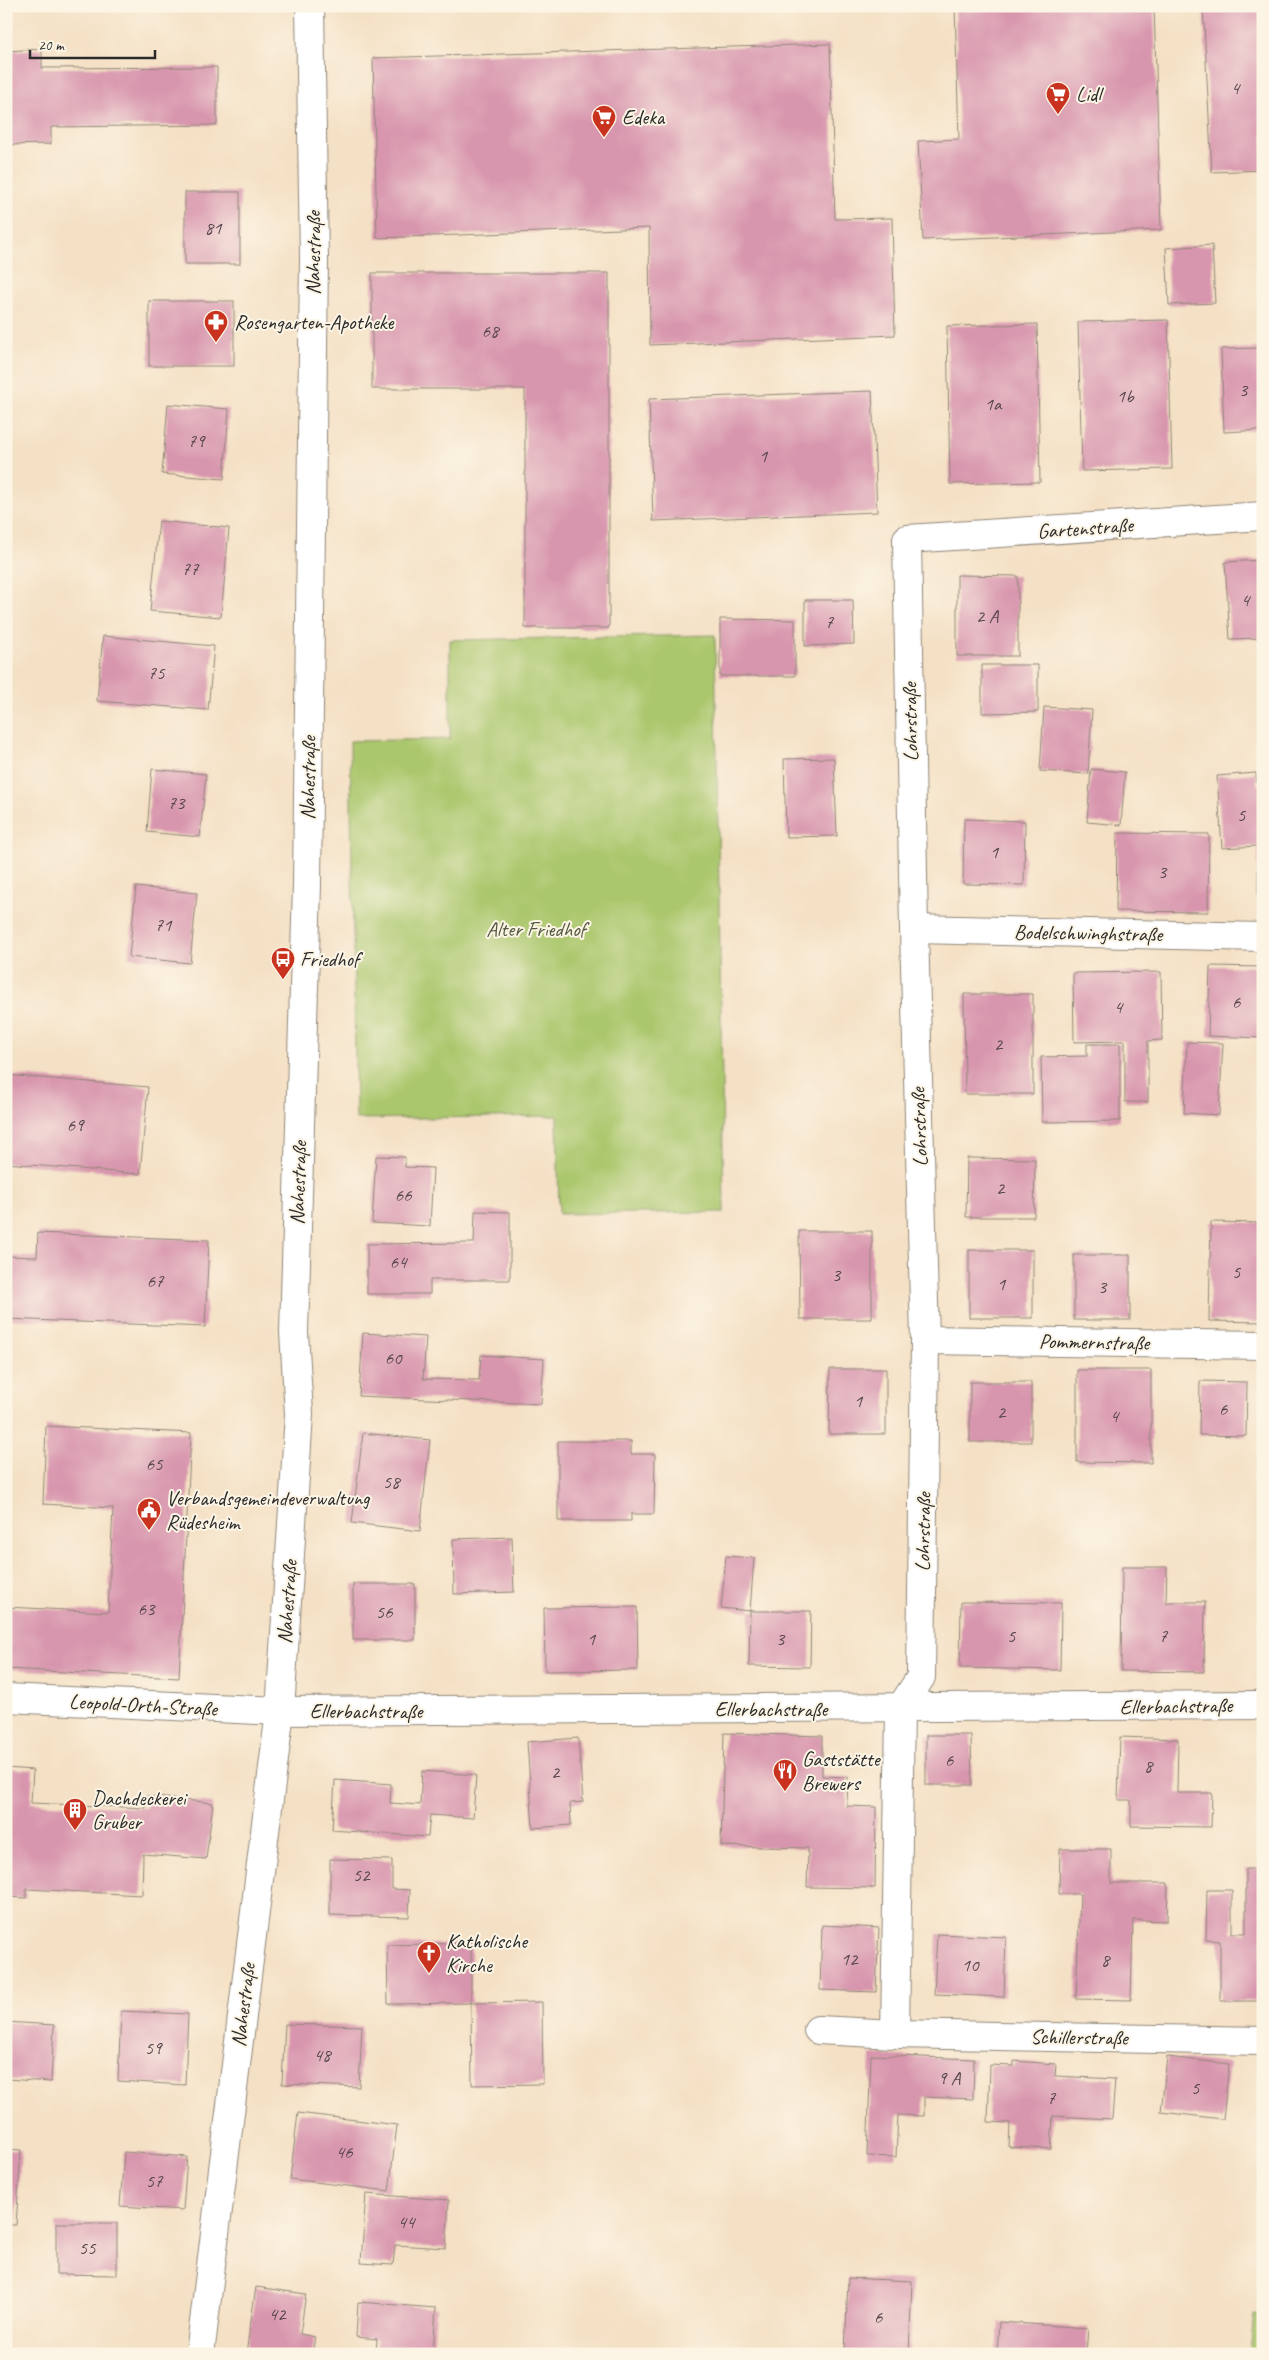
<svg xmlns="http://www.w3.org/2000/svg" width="1269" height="2360" font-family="Caveat,sans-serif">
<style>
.green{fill:#abc76d;stroke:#6b794c}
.building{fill:#d896ae}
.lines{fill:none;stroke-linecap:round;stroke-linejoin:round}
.minor-casing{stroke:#908678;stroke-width:30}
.tertiary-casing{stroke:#908678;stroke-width:30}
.minor{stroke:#fff;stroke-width:28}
.tertiary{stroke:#fff;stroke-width:28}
.labels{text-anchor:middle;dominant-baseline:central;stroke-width:4;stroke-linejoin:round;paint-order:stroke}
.number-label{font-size:19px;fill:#56464c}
.poi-label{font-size:21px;fill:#2b2b2b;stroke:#fcf5e5;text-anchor:start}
.street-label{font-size:21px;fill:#2b2b2b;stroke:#fcf5e5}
.park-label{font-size:21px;fill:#515a3f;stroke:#fcf5e5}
</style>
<rect width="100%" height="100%" fill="#fcf5e5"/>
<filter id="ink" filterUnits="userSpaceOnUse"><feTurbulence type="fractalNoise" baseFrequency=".02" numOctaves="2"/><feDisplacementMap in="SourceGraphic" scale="10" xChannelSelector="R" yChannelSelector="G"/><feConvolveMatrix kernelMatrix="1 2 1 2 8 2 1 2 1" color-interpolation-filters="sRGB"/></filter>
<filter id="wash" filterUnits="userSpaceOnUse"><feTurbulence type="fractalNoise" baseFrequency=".0096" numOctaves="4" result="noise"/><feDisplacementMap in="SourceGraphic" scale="20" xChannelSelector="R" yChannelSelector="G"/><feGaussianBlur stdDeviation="1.12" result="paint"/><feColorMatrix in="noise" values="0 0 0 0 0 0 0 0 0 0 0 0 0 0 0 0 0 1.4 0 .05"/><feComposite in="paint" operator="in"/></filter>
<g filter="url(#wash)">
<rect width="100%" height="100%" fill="#f4e0c4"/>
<g class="green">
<polygon points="715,635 724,1212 559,1214 557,1116 356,1119 350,741 450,739 450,640"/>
<polygon points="1254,2315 1263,2316 1263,2354 1250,2354"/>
</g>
<g id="blocks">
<g class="building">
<polygon points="955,6 1154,6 1161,230 923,240 918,141 959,139"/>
<polygon points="1203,6 1263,6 1263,170 1212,172"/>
<polygon points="830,44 835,219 892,218 895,335 650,345 649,228 377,238 373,58"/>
<polygon points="42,49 42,68 217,67 217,125 51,127 51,144 6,145 6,51"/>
<rect x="185" y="192" width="55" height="72"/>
<polygon points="1212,245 1215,303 1169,305 1166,248"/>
<polygon points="372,273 609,273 609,628 525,628 525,389 372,389"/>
<rect x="149" y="301" width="85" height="65"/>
<polygon points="1168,320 1172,469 1082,471 1078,322"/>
<polygon points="1037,324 1040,482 950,484 947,326"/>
<polygon points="1263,348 1263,430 1224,432 1221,349"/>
<polygon points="872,391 877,512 653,521 649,399"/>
<polygon points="168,404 229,409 224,479 162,474"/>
<polygon points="159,521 229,528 221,617 150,611"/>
<polygon points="1263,560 1263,638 1230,639 1225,562"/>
<polygon points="957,575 1018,576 1018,656 957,656"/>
<polygon points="805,600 853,600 854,644 805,646"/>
<polygon points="720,619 795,620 795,676 720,676"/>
<polygon points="103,636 214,646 208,710 97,701"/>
<polygon points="982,665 1038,665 1038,712 982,713"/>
<polygon points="1044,707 1092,710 1088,774 1040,771"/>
<polygon points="834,758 837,836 786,837 784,759"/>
<polygon points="152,769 206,774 200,837 147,832"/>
<polygon points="1091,769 1125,772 1121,825 1087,822"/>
<polygon points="1256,773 1257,785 1263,785 1263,915 1258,915 1258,846 1222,848 1217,776"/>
<polygon points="964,819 1025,821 1024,885 963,884"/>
<polygon points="1117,833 1209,834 1208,912 1116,911"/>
<polygon points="136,887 197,893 190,963 129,957"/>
<polygon points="1210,966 1263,967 1263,1038 1208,1036"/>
<polygon points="1161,972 1162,1040 1148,1041 1148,1102 1125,1102 1125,1041 1074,1042 1073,973"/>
<polygon points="964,994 1033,994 1033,1094 965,1094"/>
<polygon points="1187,1042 1223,1043 1219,1115 1184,1113"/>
<polygon points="1087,1044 1120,1044 1120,1121 1042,1122 1041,1057 1087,1056"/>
<polygon points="6,1075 148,1087 140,1174 6,1163"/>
<polygon points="376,1156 405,1157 405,1167 433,1168 430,1226 372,1223"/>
<polygon points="967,1158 1035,1159 1034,1217 966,1217"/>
<polygon points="475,1211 510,1212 510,1280 430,1280 430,1294 367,1294 367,1244 474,1243"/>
<polygon points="1211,1222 1263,1223 1263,1322 1209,1321"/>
<polygon points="799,1231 872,1231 872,1319 800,1319"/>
<polygon points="38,1233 209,1240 205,1327 6,1319 6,1256 37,1257"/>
<rect x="969" y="1250" width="64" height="68"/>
<rect x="1074" y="1255" width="56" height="65"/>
<polygon points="363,1333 426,1337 423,1379 479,1380 481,1355 544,1359 541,1404 359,1396"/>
<polygon points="830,1369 886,1369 886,1434 829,1434"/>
<polygon points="1077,1370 1151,1370 1151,1463 1077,1462"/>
<polygon points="1200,1381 1247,1382 1246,1436 1199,1435"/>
<rect x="970" y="1382" width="61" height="60"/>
<polygon points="46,1426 191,1433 179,1678 6,1669 6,1607 108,1612 113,1508 43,1504"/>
<polygon points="363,1433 430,1440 420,1531 352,1523"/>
<polygon points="558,1441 631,1441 631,1454 655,1454 654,1514 631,1514 631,1521 558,1521"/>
<polygon points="512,1537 514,1592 454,1594 453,1539"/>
<polygon points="726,1556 754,1558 750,1611 721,1608"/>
<polygon points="1122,1567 1167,1567 1166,1602 1205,1602 1204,1672 1121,1671"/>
<rect x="353" y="1584" width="62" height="56"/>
<polygon points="961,1602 1061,1603 1060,1670 960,1668"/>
<polygon points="637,1607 638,1670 545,1671 544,1608"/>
<polygon points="750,1611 811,1611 810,1667 749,1666"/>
<polygon points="724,1733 822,1736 822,1776 848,1777 847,1806 876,1807 875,1888 807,1887 808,1848 721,1846"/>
<polygon points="926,1735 971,1735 972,1785 926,1785"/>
<polygon points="1120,1737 1178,1739 1177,1793 1212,1793 1211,1827 1131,1826 1131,1800 1118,1800"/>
<polygon points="578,1738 583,1802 570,1803 571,1825 533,1828 527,1742"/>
<polygon points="6,1768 33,1770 31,1803 146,1808 146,1796 213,1803 206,1859 143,1854 142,1895 26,1889 26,1898 6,1897"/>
<polygon points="422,1771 476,1775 473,1818 430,1815 428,1837 332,1830 335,1780 391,1784 390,1803 420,1805"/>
<polygon points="1060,1849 1111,1849 1111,1883 1168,1883 1167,1921 1133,1920 1131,2000 1076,1999 1080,1894 1059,1894"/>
<polygon points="330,1859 392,1860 392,1889 410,1890 409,1917 330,1915"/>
<polygon points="1246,1869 1263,1869 1263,2001 1220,2001 1220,1941 1206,1940 1207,1890 1232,1890 1232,1933 1246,1933"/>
<polygon points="822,1925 879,1928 876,1992 820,1990"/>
<polygon points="937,1934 1006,1937 1004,1997 934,1994"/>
<polygon points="471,1943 471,2003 542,2002 543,2084 472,2085 471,2003 388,2004 387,1945"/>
<polygon points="121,2011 188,2014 185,2085 118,2081"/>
<polygon points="6,2022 54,2025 51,2082 6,2079"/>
<polygon points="285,2024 362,2026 359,2087 282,2084"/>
<polygon points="871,2055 974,2059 973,2099 924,2097 924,2116 898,2115 896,2157 867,2156"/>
<polygon points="1167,2057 1229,2064 1223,2119 1161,2112"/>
<polygon points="1014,2061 1056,2064 1055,2076 1115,2079 1112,2119 1053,2116 1051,2149 1009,2147 1010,2123 988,2122 990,2065 1014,2066"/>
<polygon points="298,2113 397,2125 389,2191 290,2179"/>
<polygon points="6,2149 21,2150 16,2225 6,2225"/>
<polygon points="124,2152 187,2157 183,2210 120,2206"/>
<polygon points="366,2194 449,2200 446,2248 395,2245 393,2265 361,2263"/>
<polygon points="56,2223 117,2223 117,2275 56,2274"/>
<polygon points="848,2278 912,2281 909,2354 845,2354"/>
<polygon points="256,2287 306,2294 300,2334 315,2337 312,2354 246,2354"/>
<polygon points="358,2302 436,2308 433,2354 376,2354 377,2339 356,2337"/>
<polygon points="999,2322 1088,2328 1086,2354 997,2354"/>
</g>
</g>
</g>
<g filter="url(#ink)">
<use href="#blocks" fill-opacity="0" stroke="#908678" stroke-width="1"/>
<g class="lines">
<defs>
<g id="minor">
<polyline points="914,929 1263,937"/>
<polyline points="925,1340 1263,1345"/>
<polyline points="6,1698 280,1711 1263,1705"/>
<polyline points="818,2030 895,2034 1263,2041"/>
<polyline points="895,2034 900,1709 921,1677 925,1340 914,929 907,539 1263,516"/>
</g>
<polyline id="tertiary" points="200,2354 280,1711 299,1414 294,1332 307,885 314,259 310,6"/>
</defs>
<use href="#minor" class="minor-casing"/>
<use href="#tertiary" class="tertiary-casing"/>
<use href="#minor" class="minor"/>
<use href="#tertiary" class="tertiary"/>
</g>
</g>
<defs>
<symbol id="supermarket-pin" viewBox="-11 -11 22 30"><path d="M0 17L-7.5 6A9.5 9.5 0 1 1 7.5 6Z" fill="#c8321e" stroke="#fcf5e5"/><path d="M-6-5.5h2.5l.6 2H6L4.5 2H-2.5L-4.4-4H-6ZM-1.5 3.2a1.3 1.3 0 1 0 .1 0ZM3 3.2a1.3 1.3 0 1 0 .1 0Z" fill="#fff"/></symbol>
<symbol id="pharmacy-pin" viewBox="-11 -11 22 30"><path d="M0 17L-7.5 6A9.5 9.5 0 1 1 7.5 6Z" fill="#c8321e" stroke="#fcf5e5"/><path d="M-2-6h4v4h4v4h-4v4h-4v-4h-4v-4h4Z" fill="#fff"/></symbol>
<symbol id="bus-pin" viewBox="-11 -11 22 30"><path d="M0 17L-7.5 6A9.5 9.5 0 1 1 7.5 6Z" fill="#c8321e" stroke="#fcf5e5"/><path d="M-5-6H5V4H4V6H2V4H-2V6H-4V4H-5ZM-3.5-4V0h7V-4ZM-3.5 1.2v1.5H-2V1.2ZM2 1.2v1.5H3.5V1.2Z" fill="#fff"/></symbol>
<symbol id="civic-pin" viewBox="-11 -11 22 30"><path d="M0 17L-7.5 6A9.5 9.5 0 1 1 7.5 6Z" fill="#c8321e" stroke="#fcf5e5"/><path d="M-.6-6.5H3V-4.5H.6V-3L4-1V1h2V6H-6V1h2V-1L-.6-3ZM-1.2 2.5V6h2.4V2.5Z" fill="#fff"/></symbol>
<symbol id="restaurant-pin" viewBox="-11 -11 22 30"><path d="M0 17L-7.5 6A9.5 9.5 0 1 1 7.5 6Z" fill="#c8321e" stroke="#fcf5e5"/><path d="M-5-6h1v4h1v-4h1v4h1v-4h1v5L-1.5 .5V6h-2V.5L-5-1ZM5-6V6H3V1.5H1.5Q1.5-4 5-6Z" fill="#fff"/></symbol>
<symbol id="building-pin" viewBox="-11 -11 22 30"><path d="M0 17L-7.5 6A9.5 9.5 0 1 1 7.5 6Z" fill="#c8321e" stroke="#fcf5e5"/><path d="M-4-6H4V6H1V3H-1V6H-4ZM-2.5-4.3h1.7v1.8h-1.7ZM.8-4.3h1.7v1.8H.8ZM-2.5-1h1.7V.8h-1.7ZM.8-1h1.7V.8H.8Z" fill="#fff"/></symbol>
<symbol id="church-pin" viewBox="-11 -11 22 30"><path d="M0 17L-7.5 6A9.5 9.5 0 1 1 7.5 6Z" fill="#c8321e" stroke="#fcf5e5"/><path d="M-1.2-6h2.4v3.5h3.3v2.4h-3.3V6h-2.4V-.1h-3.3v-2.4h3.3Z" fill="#fff"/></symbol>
</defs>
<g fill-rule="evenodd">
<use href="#supermarket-pin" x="1044" y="80" width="28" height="38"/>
<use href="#supermarket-pin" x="590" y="103" width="28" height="38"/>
<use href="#pharmacy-pin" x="202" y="308" width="28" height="38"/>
<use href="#bus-pin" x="269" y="945" width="28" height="38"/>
<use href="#civic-pin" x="135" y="1496" width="28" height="38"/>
<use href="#restaurant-pin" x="771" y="1757" width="28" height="38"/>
<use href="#building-pin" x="61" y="1796" width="28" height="38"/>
<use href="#church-pin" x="415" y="1939" width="28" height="38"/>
</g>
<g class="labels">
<g class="number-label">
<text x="1235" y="88">4</text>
<text x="213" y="228">81</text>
<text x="490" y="331">68</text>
<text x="1243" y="390">3</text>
<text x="1125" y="396">1b</text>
<text x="993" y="404">1a</text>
<text x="196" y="441">79</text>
<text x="763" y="456">1</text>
<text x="190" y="569">77</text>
<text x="1245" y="600">4</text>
<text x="987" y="616">2 A</text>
<text x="829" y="622">7</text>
<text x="156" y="673">75</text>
<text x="176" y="803">73</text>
<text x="1241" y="815">5</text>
<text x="994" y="852">1</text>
<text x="1162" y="872">3</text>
<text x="163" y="925">71</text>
<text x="1236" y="1002">6</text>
<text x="1118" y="1007">4</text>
<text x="998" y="1044">2</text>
<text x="75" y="1125">69</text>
<text x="1000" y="1188">2</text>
<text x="403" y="1195">66</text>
<text x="398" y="1262">64</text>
<text x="1236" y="1272">5</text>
<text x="836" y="1275">3</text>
<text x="155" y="1281">67</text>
<text x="1001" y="1284">1</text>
<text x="1102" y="1287">3</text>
<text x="393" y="1358">60</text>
<text x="858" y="1401">1</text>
<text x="1223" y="1409">6</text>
<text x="1001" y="1412">2</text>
<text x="1114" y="1416">4</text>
<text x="154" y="1464">65</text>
<text x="391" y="1482">58</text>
<text x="146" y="1609">63</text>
<text x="384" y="1612">56</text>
<text x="1011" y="1636">5</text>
<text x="1163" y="1636">7</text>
<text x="591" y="1639">1</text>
<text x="780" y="1639">3</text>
<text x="949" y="1760">6</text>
<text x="1148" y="1766">8</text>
<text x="555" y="1772">2</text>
<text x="361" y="1875">52</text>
<text x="849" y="1959">12</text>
<text x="1105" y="1960">8</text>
<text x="970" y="1965">10</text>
<text x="153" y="2048">59</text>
<text x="322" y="2055">48</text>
<text x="949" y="2078">9 A</text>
<text x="1195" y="2088">5</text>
<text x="1051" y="2098">7</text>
<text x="344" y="2152">46</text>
<text x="154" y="2181">57</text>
<text x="406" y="2222">44</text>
<text x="87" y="2248">55</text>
<text x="277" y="2314">42</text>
<text x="878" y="2317">6</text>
</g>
<g class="poi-label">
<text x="1076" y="94">Lidl</text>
<text x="622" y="117">Edeka</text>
<text x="234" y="322">Rosengarten-Apotheke</text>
<text x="300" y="959">Friedhof</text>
<text x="166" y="1498">Verbandsgemeindeverwaltung<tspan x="166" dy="24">Rüdesheim</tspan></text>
<text x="802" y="1759">Gaststätte<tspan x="802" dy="24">Brewers</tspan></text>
<text x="92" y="1798">Dachdeckerei<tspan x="92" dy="24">Gruber</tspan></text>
<text x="446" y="1941">Katholische<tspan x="446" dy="24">Kirche</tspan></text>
</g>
<g class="street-label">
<text transform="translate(313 253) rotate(-90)">Nahestraße</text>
<text transform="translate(1085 528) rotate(-4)">Gartenstraße</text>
<text transform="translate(910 722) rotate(-91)">Lohrstraße</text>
<text transform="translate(308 778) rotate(-89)">Nahestraße</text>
<text transform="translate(1088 933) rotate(1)">Bodelschwinghstraße</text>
<text transform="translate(919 1127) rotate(-92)">Lohrstraße</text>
<text transform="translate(298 1183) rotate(-88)">Nahestraße</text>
<text transform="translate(1094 1342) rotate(1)">Pommernstraße</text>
<text transform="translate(923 1532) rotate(-89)">Lohrstraße</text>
<text transform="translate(287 1602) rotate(-86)">Nahestraße</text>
<text transform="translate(143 1705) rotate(3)">Leopold-Orth-Straße</text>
<text transform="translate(1176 1706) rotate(-1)">Ellerbachstraße</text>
<text x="771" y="1709">Ellerbachstraße</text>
<text x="366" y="1711">Ellerbachstraße</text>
<text transform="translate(243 2005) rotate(-83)">Nahestraße</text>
<text transform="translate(1079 2037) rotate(1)">Schillerstraße</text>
</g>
<g class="park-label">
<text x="536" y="929">Alter Friedhof</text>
</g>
</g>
<rect width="1269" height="2360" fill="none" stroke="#fcf5e5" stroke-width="25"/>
<path d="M30 50v8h125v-8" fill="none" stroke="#2b2b2b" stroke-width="2.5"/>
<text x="38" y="50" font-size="15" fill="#2b2b2b" stroke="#fcf5e5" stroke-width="4" paint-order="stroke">20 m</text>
</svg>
